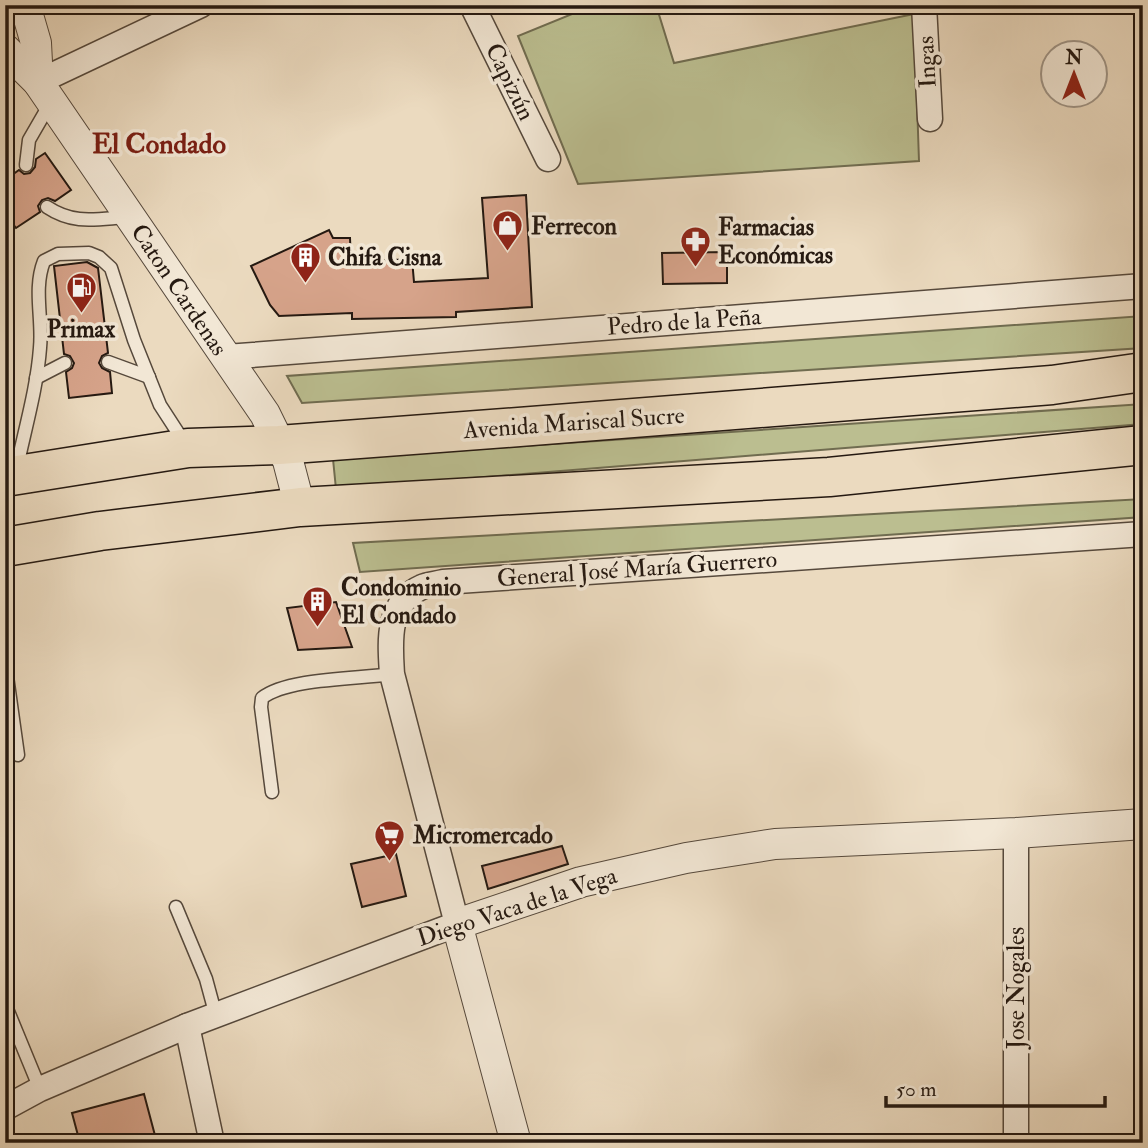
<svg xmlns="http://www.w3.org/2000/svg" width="1148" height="1148" font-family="'IM FELL Double Pica',serif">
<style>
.green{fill:#bbbe90;stroke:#706c50;stroke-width:2}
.building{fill:#d6a38a;stroke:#251911;stroke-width:2}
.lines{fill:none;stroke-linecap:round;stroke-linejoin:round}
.service-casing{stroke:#56493c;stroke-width:15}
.minor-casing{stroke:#56493c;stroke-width:27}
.tertiary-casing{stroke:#56493c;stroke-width:32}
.primary-casing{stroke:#251911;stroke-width:41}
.service{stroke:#f2e7d5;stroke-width:12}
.minor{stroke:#f2e7d5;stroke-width:24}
.tertiary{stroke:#f2e7d5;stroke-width:30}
.primary{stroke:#ebdabf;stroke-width:38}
.labels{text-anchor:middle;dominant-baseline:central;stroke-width:7;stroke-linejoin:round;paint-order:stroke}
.street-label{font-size:24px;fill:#251911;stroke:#f2e7d5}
.poi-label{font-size:24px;font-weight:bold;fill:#251911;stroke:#f2e7d5;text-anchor:start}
.quarter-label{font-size:28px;font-weight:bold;fill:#7a1f14;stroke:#f2e7d5}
</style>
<rect width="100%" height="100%" fill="#ebdabf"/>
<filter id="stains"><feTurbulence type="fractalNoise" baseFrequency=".00286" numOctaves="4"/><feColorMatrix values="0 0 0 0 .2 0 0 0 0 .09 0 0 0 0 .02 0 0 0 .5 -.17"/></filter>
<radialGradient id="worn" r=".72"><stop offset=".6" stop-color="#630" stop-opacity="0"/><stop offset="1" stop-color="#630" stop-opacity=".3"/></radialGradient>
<g class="green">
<polygon points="594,5 656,5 674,63 914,14 919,161 578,184 518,36"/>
<polygon points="1143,316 1143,348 302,403 287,376"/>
<polygon points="1143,404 1143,424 336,489 333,459"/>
<polygon points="1143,499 1143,517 360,572 353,543"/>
</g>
<g class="building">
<polygon points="45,153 71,190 55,201 48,198 42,200 38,206 40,212 16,228 5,213 5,180 19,170 24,174 30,173 35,167 36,159"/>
<polygon points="526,195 532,307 456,312 456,317 352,319 352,313 279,316 270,305 251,266 329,230 333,238 350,238 351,262 412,259 414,282 488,278 482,198"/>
<polygon points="727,252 727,283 663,284 662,253"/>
<polygon points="87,262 98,268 108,353 102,356 99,363 102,368 110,372 112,393 69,398 66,372 72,368 74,363 70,356 64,354 54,266"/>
<polygon points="336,602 352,647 298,650 287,608"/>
<polygon points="562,846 568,864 488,889 482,866"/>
<polygon points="396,854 406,896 362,907 351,864"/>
<polygon points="144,1094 157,1143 80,1143 72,1113"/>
</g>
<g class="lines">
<defs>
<g id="service">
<polyline points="26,165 29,140 51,102"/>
<path d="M47,207C74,225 96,219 127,217"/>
<polyline points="108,362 149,377"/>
<polyline points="36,378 65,363"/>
<path d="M16,472C24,432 37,389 40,348C43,319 33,289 44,261L58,254L89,253L99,257L111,268L134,340L160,405L184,442"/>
<polyline points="5,662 18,755"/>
<path d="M272,792L261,707L262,698C287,678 357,679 392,674"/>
<polyline points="176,907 206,979 216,1016"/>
<polyline points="5,1004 40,1089"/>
</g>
<g id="minor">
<polyline points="472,5 548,159"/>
<polyline points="924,5 930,119"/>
<polyline points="38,82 201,5"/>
<polyline points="226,357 1143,286"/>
<polyline points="1016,833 1016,1143"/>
<polyline points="187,1026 212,1143"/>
<path d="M5,1108L40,1089L187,1026L457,924L392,674C390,642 386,603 422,587C428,584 437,584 443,582L1143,534"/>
</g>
<g id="tertiary">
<polyline points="25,5 36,43 38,82"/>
<polyline points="5,49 38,82 265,414 288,461 300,507"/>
<polyline points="516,1143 457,924 581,882 686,858 775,844 1016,833 1143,824"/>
</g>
<g id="primary">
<polyline points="5,477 188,448 279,445 519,427 1052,385 1143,372"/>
<polyline points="5,547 100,531 300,507 829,477 1143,445"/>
</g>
</defs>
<use href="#service" class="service-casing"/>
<use href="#minor" class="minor-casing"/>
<use href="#tertiary" class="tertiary-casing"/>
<use href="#primary" class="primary-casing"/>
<use href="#service" class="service"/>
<use href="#minor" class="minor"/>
<use href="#tertiary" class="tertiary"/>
<use href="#primary" class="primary"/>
</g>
<defs>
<symbol id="shop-pin" viewBox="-11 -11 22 30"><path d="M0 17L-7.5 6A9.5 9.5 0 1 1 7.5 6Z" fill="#8f2418" stroke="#f2e7d5"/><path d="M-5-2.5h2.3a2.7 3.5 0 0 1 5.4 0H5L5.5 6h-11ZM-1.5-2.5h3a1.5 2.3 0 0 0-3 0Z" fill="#fff"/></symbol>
<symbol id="pharmacy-pin" viewBox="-11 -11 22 30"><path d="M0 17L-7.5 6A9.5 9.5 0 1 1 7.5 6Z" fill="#8f2418" stroke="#f2e7d5"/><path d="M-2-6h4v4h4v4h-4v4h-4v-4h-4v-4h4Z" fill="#fff"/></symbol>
<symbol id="building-pin" viewBox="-11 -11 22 30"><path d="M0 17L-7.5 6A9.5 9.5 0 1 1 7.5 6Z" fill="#8f2418" stroke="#f2e7d5"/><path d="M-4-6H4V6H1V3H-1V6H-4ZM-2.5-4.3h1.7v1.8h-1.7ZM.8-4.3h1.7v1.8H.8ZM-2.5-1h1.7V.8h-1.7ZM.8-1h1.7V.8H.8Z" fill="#fff"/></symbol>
<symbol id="fuel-pin" viewBox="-11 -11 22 30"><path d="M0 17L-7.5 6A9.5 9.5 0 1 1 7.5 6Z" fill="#8f2418" stroke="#f2e7d5"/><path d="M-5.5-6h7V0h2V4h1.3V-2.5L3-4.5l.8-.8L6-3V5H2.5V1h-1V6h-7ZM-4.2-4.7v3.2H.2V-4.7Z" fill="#fff"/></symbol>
<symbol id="supermarket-pin" viewBox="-11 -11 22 30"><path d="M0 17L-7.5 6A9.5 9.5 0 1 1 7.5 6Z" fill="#8f2418" stroke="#f2e7d5"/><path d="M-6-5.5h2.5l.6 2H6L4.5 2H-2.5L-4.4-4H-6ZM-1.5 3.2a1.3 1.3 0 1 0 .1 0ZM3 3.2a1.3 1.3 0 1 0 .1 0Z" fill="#fff"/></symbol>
</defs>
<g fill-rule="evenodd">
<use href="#shop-pin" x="490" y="208" width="35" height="47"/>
<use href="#pharmacy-pin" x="678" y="224" width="35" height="47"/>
<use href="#building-pin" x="288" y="240" width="35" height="47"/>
<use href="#fuel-pin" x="64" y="270" width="35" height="47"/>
<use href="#building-pin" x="300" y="584" width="35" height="47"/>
<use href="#supermarket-pin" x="372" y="818" width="35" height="47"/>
</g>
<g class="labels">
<g class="street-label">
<text transform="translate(927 62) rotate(-93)">Ingas</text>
<text transform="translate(510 82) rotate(64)">Capizún</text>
<text transform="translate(179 290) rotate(56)">Caton Cardenas</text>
<text transform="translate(684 322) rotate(-4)">Pedro de la Peña</text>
<text transform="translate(574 423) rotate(-4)">Avenida Mariscal Sucre</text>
<text transform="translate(637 569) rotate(-4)">General José María Guerrero</text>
<text transform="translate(517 907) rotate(-18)">Diego Vaca de la Vega</text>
<text transform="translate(1016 988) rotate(-90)">Jose Nogales</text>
</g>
<g class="poi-label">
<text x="531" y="226">Ferrecon</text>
<text x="718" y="227">Farmacias<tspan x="718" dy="28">Económicas</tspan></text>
<text x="328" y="257">Chifa Cisna</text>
<text x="81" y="329" text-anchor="middle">Primax</text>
<text x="341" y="587">Condominio<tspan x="341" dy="28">El Condado</tspan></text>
<text x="413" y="835">Micromercado</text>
</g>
<g class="quarter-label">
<text x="159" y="144">El Condado</text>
</g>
</g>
<rect width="1148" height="1148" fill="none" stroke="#ebdabf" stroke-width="28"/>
<rect x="7" y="7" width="1134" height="1134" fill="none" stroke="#251911" stroke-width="3.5"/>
<rect x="14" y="14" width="1120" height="1120" fill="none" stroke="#251911" stroke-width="2"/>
<g transform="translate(1074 74)"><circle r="33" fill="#f2e7d5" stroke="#a09587" stroke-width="2"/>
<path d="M0-5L12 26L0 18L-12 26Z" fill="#8f2418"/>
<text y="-10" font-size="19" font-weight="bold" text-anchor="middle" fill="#251911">N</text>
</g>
<path d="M886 1096v10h219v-10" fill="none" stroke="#251911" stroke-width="3.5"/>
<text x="896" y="1096" font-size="21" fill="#251911" stroke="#f2e7d5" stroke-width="5" paint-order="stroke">50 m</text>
<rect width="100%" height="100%" filter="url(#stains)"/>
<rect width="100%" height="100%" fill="url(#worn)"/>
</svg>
